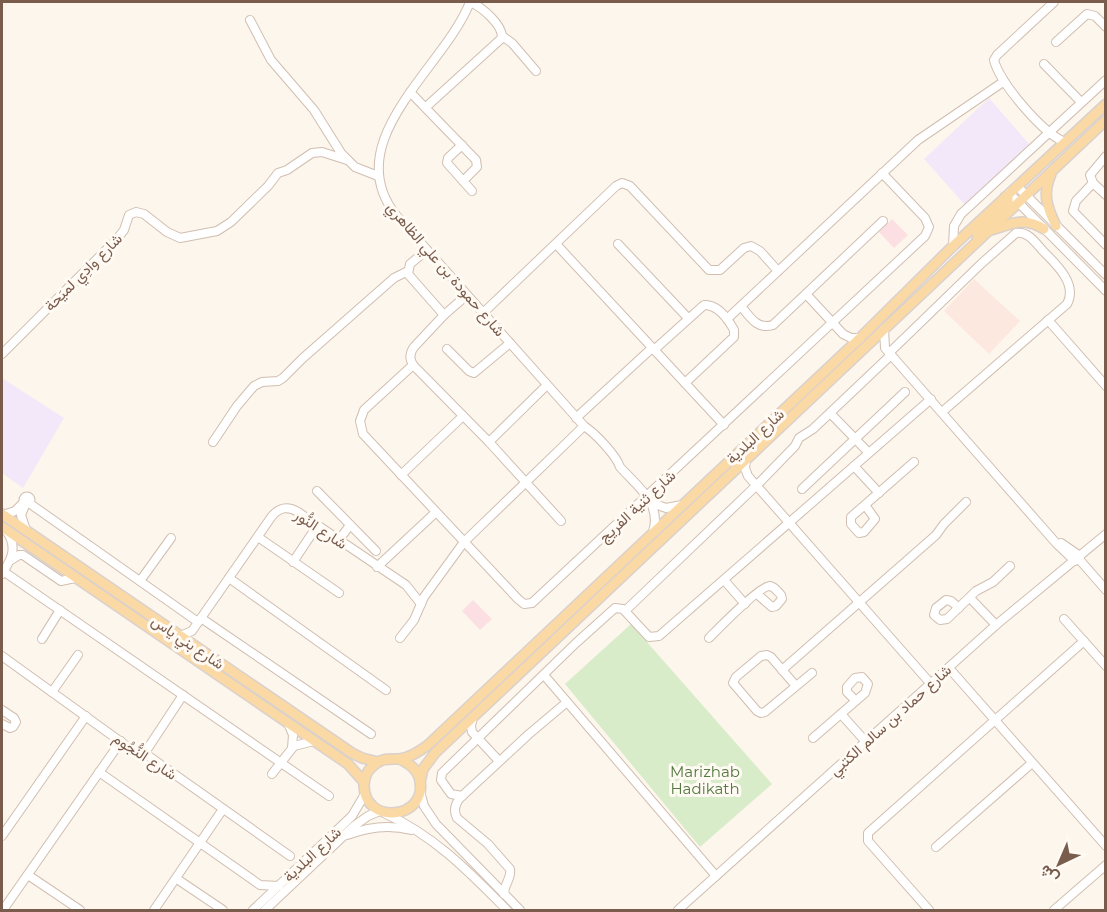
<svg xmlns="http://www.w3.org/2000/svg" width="1107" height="912" font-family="Montserrat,Vazirmatn,sans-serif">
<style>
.commercial{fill:#fde8e0}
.education{fill:#f3e8fa}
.medical{fill:#fbdfe3}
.green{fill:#d8ecc9}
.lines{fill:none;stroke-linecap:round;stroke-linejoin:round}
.minor-casing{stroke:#d1beb0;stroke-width:10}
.major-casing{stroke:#dad1cd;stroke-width:12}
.minor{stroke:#fff;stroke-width:8}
.major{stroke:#fbd9a5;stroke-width:9}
.labels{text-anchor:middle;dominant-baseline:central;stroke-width:6;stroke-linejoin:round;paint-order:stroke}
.street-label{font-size:15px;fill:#7a5c4d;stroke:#fffaf3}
.park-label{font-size:15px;fill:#537a41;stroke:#fffaf3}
</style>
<rect width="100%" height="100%" fill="#fdf6ec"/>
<polygon class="commercial" points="974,279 1020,321 989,354 944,311"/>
<g class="education">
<polygon points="989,98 1029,144 965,205 924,159"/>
<polygon points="2,378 64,418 23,488 2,473"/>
</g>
<g class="medical">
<polygon points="892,219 908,235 894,248 879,232"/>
<polygon points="473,600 492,619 480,630 462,611"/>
</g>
<polygon class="green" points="631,624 772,784 700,847 565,684"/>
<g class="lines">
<defs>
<g id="minor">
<path d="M470,2C445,67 337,141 396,215L584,426C595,433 616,455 620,467C638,487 662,503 653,532"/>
<path d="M1054,2L997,55L994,60C999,82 1044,135 1065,142"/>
<polyline points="250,20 271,60 314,110 341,153 355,167 378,176"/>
<polyline points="502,36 512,43 536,71"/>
<polyline points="1056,42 1087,14 1095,16 1106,27"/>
<polyline points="1044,64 1081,102"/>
<polyline points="410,92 476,160 477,167 463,181"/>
<path d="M426,107L502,38C503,25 482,7 470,2"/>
<polyline points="462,145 448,158 447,163 472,191"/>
<polyline points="1106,156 1090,175 1093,183 1106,195"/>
<polyline points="1093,183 1076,201 1073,211 1106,245"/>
<polyline points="1017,186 1106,275"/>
<polyline points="1009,193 1106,291"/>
<polyline points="556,244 724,425"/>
<polyline points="618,244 688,318"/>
<polyline points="953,246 954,226 961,214 1106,80"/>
<polyline points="427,250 410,264 408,274 444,315"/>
<polyline points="806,294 843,334 851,338 860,338"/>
<path d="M467,295L444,315L414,347C408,355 410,363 417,369L489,442L561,521"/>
<path d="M741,306C750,317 757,330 773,325L883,221"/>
<polyline points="483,313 616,186 622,183 630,186 709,270 720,270 744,248 751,246 760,251 778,271"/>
<polyline points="727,319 918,140 1003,82"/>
<polyline points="1048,320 1106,386"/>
<polyline points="884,329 885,348 1056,543 1075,561"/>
<polyline points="447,349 469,371 474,373 510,343"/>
<path d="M654,350L704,305C717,304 728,319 734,330V337L685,383"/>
<path d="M889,353L982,263L1016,233C1028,231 1035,242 1043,251C1056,264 1078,284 1067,304L942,412"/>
<polyline points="2,354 117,239 124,230 129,215 136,212 144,214 167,232 180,238 217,231 231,222 268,186 278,173 287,170 312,153 322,152 347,160"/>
<polyline points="413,365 364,410 360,421 363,434 518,599 524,604 532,603 925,236 929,227 925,218 882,173"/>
<polyline points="830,413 868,452"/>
<polyline points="576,418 652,348"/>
<polyline points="213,442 237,406 254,386 262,382 278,381 283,378 303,358 394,278 408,271"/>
<polyline points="489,442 547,385"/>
<polyline points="746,459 745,468 748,476 931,684"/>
<polyline points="854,466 879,493"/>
<polyline points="401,475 463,416"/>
<polyline points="802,489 905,392"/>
<polyline points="317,491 376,551"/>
<circle cx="27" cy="500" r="3.5"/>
<polyline points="29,503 198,622"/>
<polyline points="652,503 666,508 682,505"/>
<polyline points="865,505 875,519 864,532 859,533 851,524 851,517 914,462"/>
<polyline points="3,515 15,511 23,503"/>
<polyline points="26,530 21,515 26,503"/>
<polyline points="258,537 339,593"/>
<polyline points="339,540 350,525"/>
<polyline points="1061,543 1080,556"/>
<polyline points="1078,558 1106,590"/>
<polyline points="11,560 19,555 23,555 61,581 75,578"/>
<polyline points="293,562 317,526"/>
<polyline points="377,567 435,513"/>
<polyline points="3,571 329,796"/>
<path d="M2,574C11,560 18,548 7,532"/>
<polyline points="229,578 386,690"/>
<polyline points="724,580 745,604"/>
<polyline points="140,581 171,538"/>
<polyline points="970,598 996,625"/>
<polyline points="959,608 951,601 946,600 936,608 934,615 940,620 947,619 976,591 993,582 1010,566"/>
<polyline points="625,611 759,483 795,446 799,438 813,429 891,355"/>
<polyline points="201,618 371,734"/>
<polyline points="1064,619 1106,666"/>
<path d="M180,636L192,631L272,516C280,507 288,506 298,512L406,585L421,604"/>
<polyline points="400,638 414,620 424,597 464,542 584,426"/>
<path d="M709,638C718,629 761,585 770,586C775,587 778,592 781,595L782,599L776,606L772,607L757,594"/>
<polyline points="42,639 60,610"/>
<polyline points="2,656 128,747 150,757 290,856"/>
<polyline points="949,668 1106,846"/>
<polyline points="782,670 936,535 944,524 966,502"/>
<polyline points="544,675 716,876"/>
<polyline points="796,686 771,657 767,655 761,656 736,677 733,683 757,711 761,713 765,712 812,673"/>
<polyline points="52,692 78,655"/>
<polyline points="2,710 14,718 16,722 13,727 10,728 2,724"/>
<polyline points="841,714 866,742"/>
<polyline points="473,717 471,726 472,732 499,761"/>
<polyline points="288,723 293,735 292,748"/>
<polyline points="813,738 865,693 868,684 862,677 855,678 847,687 847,692 856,701"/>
<polyline points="144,754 183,695"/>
<polyline points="99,772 260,885 279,886"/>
<polyline points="272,774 294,746 314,741"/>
<polyline points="420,791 424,806 436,824 520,910"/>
<polyline points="462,796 451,794 441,780 442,773 576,643 615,608 623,609 649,637 659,636 931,399"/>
<path d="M386,814C435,836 470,873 507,910"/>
<path d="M347,835C368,827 389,824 411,830"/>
<polyline points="2,836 86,716"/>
<polyline points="936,847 1032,763"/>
<polyline points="28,875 80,910"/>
<polyline points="177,879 223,910"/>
<path d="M504,894C504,884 512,878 510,869L488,844L457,818C453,810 455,804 460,798L529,734L567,702"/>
<polyline points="3,910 121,741"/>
<polyline points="154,910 223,809"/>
<polyline points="253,910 352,816 365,794"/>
<polyline points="265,910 354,826 368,816 380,811"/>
<polyline points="678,910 996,625 1106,534"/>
<polyline points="929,910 868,841 868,833 1084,641"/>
<polyline points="1054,910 1106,865"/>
</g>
<g id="major">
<path d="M1051,174C1042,194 1047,207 1056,226"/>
<path d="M991,230C1012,224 1023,216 1044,229"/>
<polyline points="977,236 984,226 1008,202 1008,198 1005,197"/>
<polyline points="2,514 352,753 362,758 378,762"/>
<polyline points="2,527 348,764 364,782"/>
<path d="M399,759C409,763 418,770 420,781C427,819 365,826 364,786C364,779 367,771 373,766C381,758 388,759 399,759C409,758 420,751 428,745L860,338L953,246L1106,104"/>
<polyline points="420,782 423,769 435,753 1106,120"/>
</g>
</defs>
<use href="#minor" class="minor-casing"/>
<use href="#major" class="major-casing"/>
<use href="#minor" class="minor"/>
<use href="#major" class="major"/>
</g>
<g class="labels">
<g class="street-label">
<text transform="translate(446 269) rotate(49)">شارع حمودة بن علي الظاهري</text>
<text transform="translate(83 272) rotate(-45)">شارع وادِي لميَحة</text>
<text transform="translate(755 436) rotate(-43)">شارع البلدية</text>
<text transform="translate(637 506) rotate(-43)">شارع ثنية الفريج</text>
<text transform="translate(321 529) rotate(33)">شارع النُّور</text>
<text transform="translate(188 642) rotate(34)">شارع بني ياس</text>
<text transform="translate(890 720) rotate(-42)">شارع حماد بن سالم الكتبي</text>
<text transform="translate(145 756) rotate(33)">شارع النُّجُوم</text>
<text transform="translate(312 854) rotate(-43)">شارع البلدية</text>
</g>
<g class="park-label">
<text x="705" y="771">Marizhab<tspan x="705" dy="17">Hadikath</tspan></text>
</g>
</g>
<rect width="1107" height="912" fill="none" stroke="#7a5c4d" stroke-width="6"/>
<g transform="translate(1059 864) rotate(224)" stroke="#fffaf3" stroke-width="4.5" paint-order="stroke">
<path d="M0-4.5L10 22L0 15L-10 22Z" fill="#7a5c4d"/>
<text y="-9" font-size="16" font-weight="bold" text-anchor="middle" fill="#7a5c4d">ش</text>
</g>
</svg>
